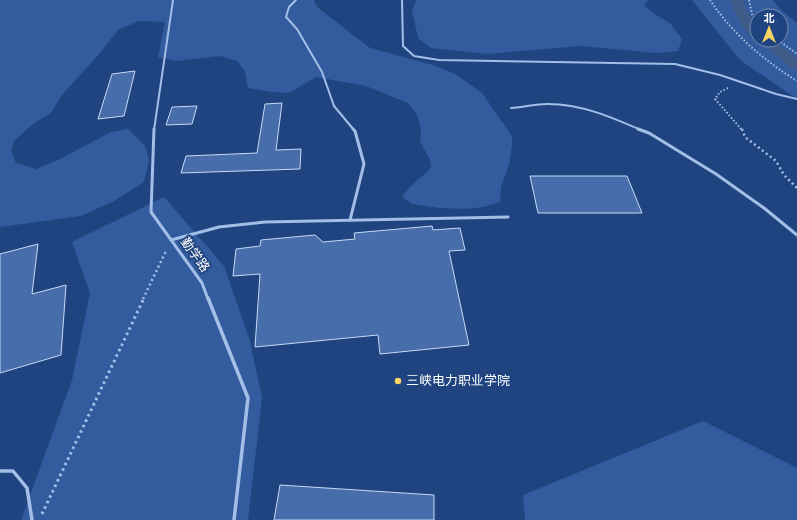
<svg xmlns="http://www.w3.org/2000/svg" width="797" height="520" font-family="'Varela Round','Noto Sans SC',sans-serif">
<style>
.green{fill:#325c9e;fill-rule:evenodd}
.lines{fill:none;stroke-linecap:round;stroke-linejoin:round}
.canal{fill:#405b88;fill-rule:evenodd}
.building{fill:#476daa;stroke:#c7daf6}
.path-far2{stroke:#a3bfe8;stroke-width:2;stroke-dasharray:1.5 2;stroke-linecap:butt}
.path-far1{stroke:#a3bfe8;stroke-width:2.5;stroke-dasharray:2 3;stroke-linecap:butt}
.path{stroke:#a3bfe8;stroke-width:3;stroke-dasharray:2.5 3.5;stroke-linecap:butt}
.lane-far2{stroke:#a3bfe8;stroke-width:2}
.lane-far1{stroke:#a3bfe8;stroke-width:3}
.lane{stroke:#a3bfe8;stroke-width:3.5}
.poi-dot{fill:#f7d463;stroke:#1f4480;stroke-width:1.5}
.labels{text-anchor:middle;dominant-baseline:central;stroke-width:3.5;stroke-linejoin:round;paint-order:stroke}
.street-label{font-size:13px;fill:#fff;stroke:#1f4480}
.poi-label{font-size:13px;fill:#fff;stroke:#1f4480;text-anchor:start}
</style>
<rect width="100%" height="100%" fill="#1f4480"/>
<g class="green">
<polygon points="0,0 314,0 317,7 370,48 433,65 455,74 482,93 512,136 512,146 509,165 501,187 500,202 484,207 466,209 440,208 412,204 402,197 410,187 431,168 430,160 420,141 421,129 417,115 408,103 366,86 316,77 289,93 272,92 248,88 245,71 237,61 220,56 176,61 158,57 165,22 139,21 118,30 100,53 62,95 51,113 33,124 14,141 11,151 16,163 36,169 58,160 111,132 128,129 145,146 149,160 144,182 114,201 81,216 0,227"/>
<polygon points="416,0 649,0 644,5 656,15 670,23 682,39 678,51 657,53 580,46 488,54 431,48 418,38 412,10"/>
<path d="M692,0H773L780,9L797,23V99L740,60ZM757,16H781V40H757Z"/>
<polygon points="164,197 224,266 250,341 262,398 248,520 21,520 72,380 90,293 72,242"/>
<polygon points="703,421 797,468 797,520 525,520 523,495"/>
</g>
<g class="lines">
<g class="canal">
<path d="M730,0H742L753,23L757,26V37C741,33 736,13 730,0Z"/>
<polygon points="759,40 773,40 797,59 797,70 792,69"/>
</g>
</g>
<g class="building">
<polygon points="135,71 124,116 98,119 112,74"/>
<polygon points="282,103 276,150 301,149 300,169 181,173 186,156 257,153 265,104"/>
<polygon points="197,106 192,124 166,125 172,107"/>
<polygon points="530,176 627,176 642,213 538,213"/>
<polygon points="432,226 433,230 460,228 465,250 449,251 469,345 380,354 378,335 255,347 260,274 233,276 236,249 260,246 261,240 315,235 323,242 355,239 354,233"/>
<polygon points="38,244 32,294 66,285 61,355 0,373 0,254"/>
<polygon points="280,485 434,495 434,520 274,520"/>
</g>
<g class="lines">
<g class="path-far2">
<path d="M710,0C732,33 763,60 797,81"/>
<polyline points="749,0 752,14 757,20"/>
<polyline points="778,40 797,54"/>
<polyline points="728,88 720,92 715,99 742,130"/>
</g>
<g class="path-far1">
<polyline points="742,129 745,137 776,161 784,175 797,188"/>
<polyline points="143,299 166,251"/>
</g>
<polyline class="path" points="42,514 144,298"/>
<g class="lane-far2">
<polyline points="296,0 289,7 286,17 297,29 322,72 334,106 354,130"/>
<polyline points="402,0 403,46 414,56 439,60 675,64 720,75 776,94 797,99"/>
<path d="M511,108C523,107 536,104 548,104C581,104 611,117 641,130"/>
<polyline points="154,130 173,0"/>
</g>
<g class="lane-far1">
<polyline points="154,129 151,212 202,283 208,299"/>
<polyline points="638,129 649,133 716,174 764,208 797,235"/>
<polyline points="350,220 364,164 355,131 353,129"/>
<polyline points="171,240 219,227 265,222 508,217"/>
</g>
<g class="lane">
<polyline points="208,298 248,398 234,520"/>
<polyline points="0,471 13,471 27,488 32,520"/>
</g>
</g>
<circle class="poi-dot" cx="398" cy="381" r="4"/>
<g class="labels">
<g class="street-label">
<text transform="translate(195 255) rotate(54)">勤学路</text>
</g>
<g class="poi-label">
<text x="406" y="381">三峡电力职业学院</text>
</g>
</g>
<g transform="translate(769 28)"><circle r="19" fill="#1f4480" stroke="#798fb3"/>
<path d="M0-3L7 15L0 10L-7 15Z" fill="#f7d463"/>
<text y="-6" font-size="11" font-weight="bold" text-anchor="middle" fill="#ffffff">北</text>
</g>
</svg>
